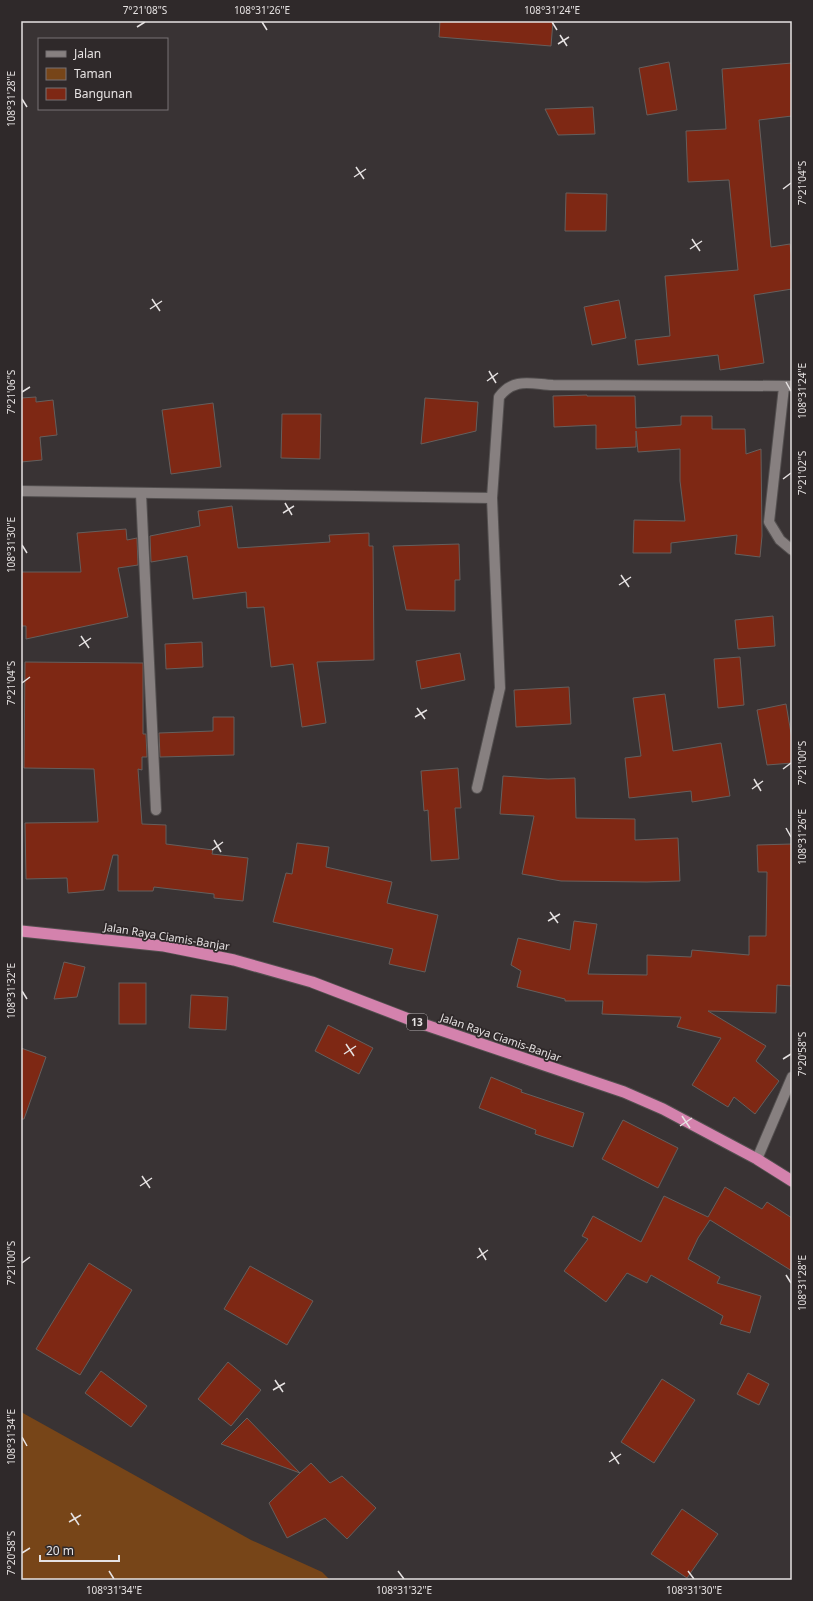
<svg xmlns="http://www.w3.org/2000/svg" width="813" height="1601" font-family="'Noto Sans',sans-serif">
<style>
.green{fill:#774518}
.building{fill:#7e2814;stroke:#655f5d}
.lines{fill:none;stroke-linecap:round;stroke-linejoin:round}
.minor-casing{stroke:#534f4f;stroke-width:12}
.trunk-casing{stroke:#534f4f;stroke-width:13}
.minor{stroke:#878080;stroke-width:10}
.trunk{stroke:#d482ad;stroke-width:11}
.ticks{fill:none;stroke:#e6e2e2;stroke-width:1.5}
.labels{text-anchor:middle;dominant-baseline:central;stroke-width:3.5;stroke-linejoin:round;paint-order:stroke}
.shield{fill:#2f292a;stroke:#afaaab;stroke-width:1}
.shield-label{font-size:10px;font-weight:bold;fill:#e6e2e2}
.street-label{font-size:11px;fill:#e6e2e2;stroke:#2f292a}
.neatline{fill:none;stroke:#e6e2e2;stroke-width:1.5}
.ticks-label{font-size:10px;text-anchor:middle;fill:#e6e2e2}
</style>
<rect width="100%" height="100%" fill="#393334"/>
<polygon class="green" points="21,1412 251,1540 322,1572 330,1580 21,1580"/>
<g class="building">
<polygon points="440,21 553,21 551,46 439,37"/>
<polygon points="669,62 677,110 647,115 639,68"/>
<polygon points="792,63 792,116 759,120 771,247 790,244 792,259 792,289 754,295 764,363 720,370 718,355 638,365 635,340 670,336 665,276 738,270 729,180 688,182 686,131 726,129 722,69"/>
<polygon points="593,107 595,134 558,135 545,109"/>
<polygon points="566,193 607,194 606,231 565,231"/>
<polygon points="619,300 626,338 592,345 584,307"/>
<polygon points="587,395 587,396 635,396 636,428 681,425 681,416 712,416 712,429 745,429 746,454 761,449 762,536 760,557 735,554 737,535 671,543 671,553 633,553 634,520 685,521 680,481 680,449 638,452 636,431 636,447 596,449 596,425 554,427 553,396"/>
<polygon points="36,397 36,402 53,400 57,435 40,437 42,460 21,462 21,398"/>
<polygon points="425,398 478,402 476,431 421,444"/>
<polygon points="213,403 221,467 171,474 162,410"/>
<polygon points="282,414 321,414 320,459 281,458"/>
<polygon points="232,506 238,548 330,542 329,535 369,533 369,546 373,546 374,660 317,662 326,723 302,727 293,664 271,667 264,607 247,608 246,592 193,599 187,556 151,562 150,536 200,526 198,511"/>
<polygon points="126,529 127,540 137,538 138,565 118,568 128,617 26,639 26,626 21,626 21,572 81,572 77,533"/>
<polygon points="459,544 460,580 455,580 455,611 406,610 393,546"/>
<polygon points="773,616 775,646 738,649 735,620"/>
<polygon points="202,642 203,667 166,669 165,644"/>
<polygon points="460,653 465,680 421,689 416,661"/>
<polygon points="740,657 744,705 718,708 714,659"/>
<polygon points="25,662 143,663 143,734 146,734 147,757 142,757 142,770 138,769 142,824 166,825 166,844 213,850 212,854 248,858 243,901 214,898 214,894 154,887 153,891 118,891 118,855 113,855 104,890 68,893 67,878 26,879 25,823 98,822 94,769 24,768"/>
<polygon points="569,687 571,724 516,727 514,690"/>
<polygon points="665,694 673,751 721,743 730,796 692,802 691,791 629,798 625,758 641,756 633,698"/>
<polygon points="786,704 792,739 792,763 767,765 757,710"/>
<polygon points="213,717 234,717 234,755 160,757 159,733 213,731"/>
<polygon points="458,768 461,808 455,808 459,859 431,861 428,810 424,811 421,771"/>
<polygon points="503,776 548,779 575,778 576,818 635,819 635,840 678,838 680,881 647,882 561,881 522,874 534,816 500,814"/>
<polygon points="297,843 329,847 326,867 392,882 387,903 438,915 425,972 389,964 393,949 273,922 286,873 292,874"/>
<polygon points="792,844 792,986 777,985 776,1013 708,1011 766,1046 756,1061 779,1081 755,1114 734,1097 728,1107 692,1085 721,1038 677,1027 681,1017 602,1014 603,1001 565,1001 565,999 517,987 521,971 511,965 518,938 570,950 574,921 597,924 588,974 647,975 647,955 691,957 692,950 749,955 749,936 766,936 767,872 758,872 757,845"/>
<polygon points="64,962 85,967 77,997 54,999"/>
<rect x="119" y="983" width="27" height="41"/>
<polygon points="191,995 228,997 226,1030 189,1028"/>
<polygon points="328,1025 373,1048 359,1074 315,1051"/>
<polygon points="21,1048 46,1057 24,1119 21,1119"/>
<polygon points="491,1077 522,1090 521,1092 584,1113 573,1147 535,1134 536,1130 479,1108"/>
<polygon points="623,1120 678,1148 658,1188 602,1159"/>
<polygon points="725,1187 762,1209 767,1202 792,1218 792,1271 710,1220 698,1238 688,1259 720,1277 717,1283 761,1296 750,1333 720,1324 723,1316 651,1275 647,1283 627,1273 606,1302 564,1271 588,1239 582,1236 593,1216 641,1242 664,1196 708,1217"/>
<polygon points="89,1263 132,1290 80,1375 36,1349"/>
<polygon points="250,1266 313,1301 287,1345 224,1309"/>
<polygon points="228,1362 261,1390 231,1426 198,1399"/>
<polygon points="101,1371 147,1406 131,1427 85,1393"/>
<polygon points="748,1373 769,1384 759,1405 737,1394"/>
<polygon points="662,1379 695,1400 654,1463 621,1442"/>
<polygon points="247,1418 300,1473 311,1463 330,1483 342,1476 376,1508 347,1539 325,1518 287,1538 269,1503 300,1473 221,1444"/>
<polygon points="682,1509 718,1534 687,1578 651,1554"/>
</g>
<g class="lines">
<defs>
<g id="minor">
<polyline points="784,387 769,522 780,540 792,550"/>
<path d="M21,491L492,498L499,397C514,377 531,384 553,385L792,386"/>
<polyline points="141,494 156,810"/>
<polyline points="477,788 500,688 492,498"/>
<polyline points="757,1159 792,1077"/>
</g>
<polyline id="trunk" points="21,931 164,946 234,960 312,982 411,1020 624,1092 663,1109 757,1159 792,1181"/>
</defs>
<use href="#minor" class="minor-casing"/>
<use href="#trunk" class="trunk-casing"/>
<use href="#minor" class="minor"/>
<use href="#trunk" class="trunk"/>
</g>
<path class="ticks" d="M262,22L267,30M552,22L557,30M137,27L145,22M560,35L567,46M558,44L569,37M22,99L27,107M356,167L364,179M354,177L366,169M783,189L791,183M692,239L700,251M690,249L702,241M152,299L160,311M150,309L162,301M489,371L496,383M487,381L498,373M786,382L791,391M22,392L30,387M783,479L791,473M285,503L292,515M283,513L294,506M22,545L27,553M621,575L629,587M619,585L631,577M81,636L89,648M79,646L91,638M22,683L30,677M417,708L425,719M415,717L427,710M783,769L791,763M754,779L761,791M752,789L763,781M786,828L791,837M214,840L221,852M212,850L223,842M550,912L558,923M548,921L560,914M22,991L27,999M346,1044L354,1056M344,1054L356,1046M783,1059L791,1054M682,1116L690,1128M680,1126L692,1118M142,1176L150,1188M140,1186L152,1178M479,1248L486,1260M477,1258L488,1250M22,1263L30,1257M786,1275L791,1283M275,1380L283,1392M273,1390L285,1383M22,1437L27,1446M611,1452L619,1464M609,1462L621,1454M71,1513L79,1525M69,1522L81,1515M22,1553L30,1548M109,1571L114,1579M398,1571L404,1579M688,1571L694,1579"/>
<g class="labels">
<rect class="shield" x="407" y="1014" width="20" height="16" rx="3"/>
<g class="shield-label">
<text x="417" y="1022">13</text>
</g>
<g class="street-label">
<text transform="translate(167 936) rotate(9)">Jalan Raya Ciamis-Banjar</text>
<text transform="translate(501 1037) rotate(19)">Jalan Raya Ciamis-Banjar</text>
</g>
</g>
<rect width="813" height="1601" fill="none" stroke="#2f292a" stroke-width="44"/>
<rect x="38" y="38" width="130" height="72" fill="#2f292a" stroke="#787374"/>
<rect x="46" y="51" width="20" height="6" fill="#878080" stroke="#787374"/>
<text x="74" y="58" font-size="12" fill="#e6e2e2">Jalan</text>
<rect x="46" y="68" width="20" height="12" fill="#774518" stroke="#787374"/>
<text x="74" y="78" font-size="12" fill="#e6e2e2">Taman</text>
<rect x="46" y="88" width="20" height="12" fill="#7e2814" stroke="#787374"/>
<text x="74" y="98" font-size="12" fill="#e6e2e2">Bangunan</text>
<path d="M40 1555v6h79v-6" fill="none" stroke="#e6e2e2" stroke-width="2"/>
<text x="46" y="1555" font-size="12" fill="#e6e2e2" stroke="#2f292a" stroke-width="3" paint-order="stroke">20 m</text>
<rect x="22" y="22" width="769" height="1557" class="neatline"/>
<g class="ticks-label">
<text x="145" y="14">7°21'08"S</text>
<text x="262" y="14">108°31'26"E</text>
<text x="552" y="14">108°31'24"E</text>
<text transform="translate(11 99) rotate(-90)" y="4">108°31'28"E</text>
<text transform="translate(802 183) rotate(-90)" y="4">7°21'04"S</text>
<text transform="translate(802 391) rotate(-90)" y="4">108°31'24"E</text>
<text transform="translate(11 392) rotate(-90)" y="4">7°21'06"S</text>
<text transform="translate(802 473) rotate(-90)" y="4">7°21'02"S</text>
<text transform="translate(11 545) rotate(-90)" y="4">108°31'30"E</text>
<text transform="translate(11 683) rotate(-90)" y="4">7°21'04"S</text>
<text transform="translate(802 763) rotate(-90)" y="4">7°21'00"S</text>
<text transform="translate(802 837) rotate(-90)" y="4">108°31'26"E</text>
<text transform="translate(11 991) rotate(-90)" y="4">108°31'32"E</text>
<text transform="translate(802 1054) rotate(-90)" y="4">7°20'58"S</text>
<text transform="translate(11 1263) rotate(-90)" y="4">7°21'00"S</text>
<text transform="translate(802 1283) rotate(-90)" y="4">108°31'28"E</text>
<text transform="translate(11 1437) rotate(-90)" y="4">108°31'34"E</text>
<text transform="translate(11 1553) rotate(-90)" y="4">7°20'58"S</text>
<text x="114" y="1594">108°31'34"E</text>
<text x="404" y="1594">108°31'32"E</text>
<text x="694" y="1594">108°31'30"E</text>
</g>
</svg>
